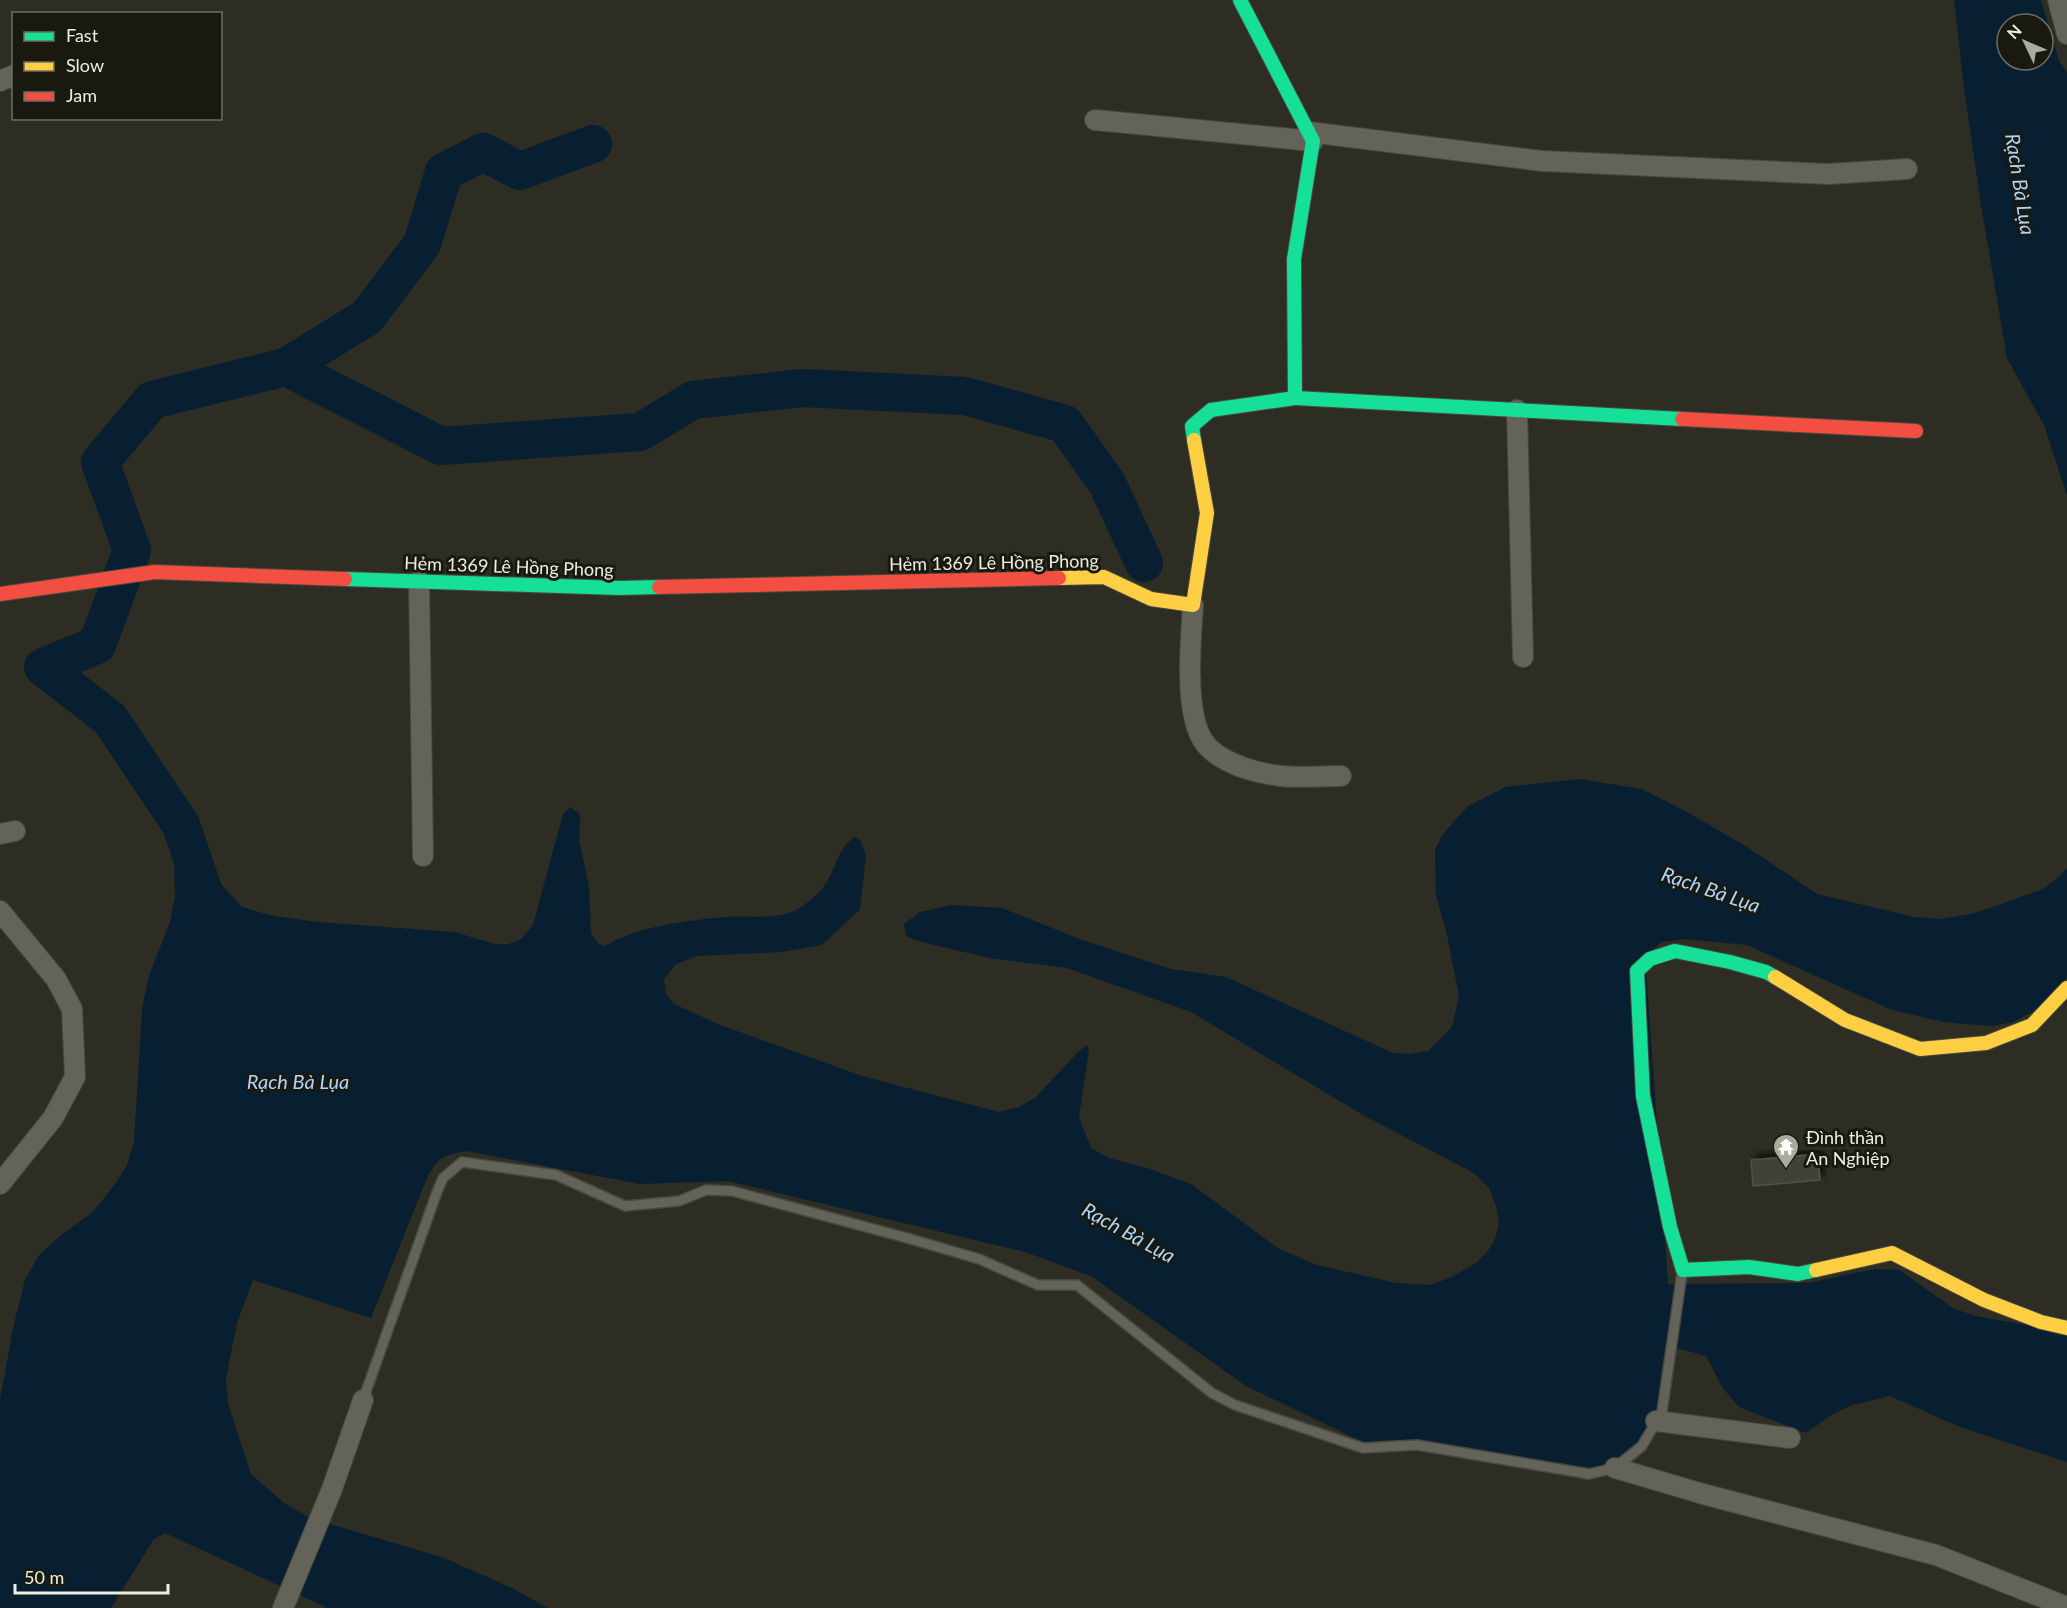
<svg xmlns="http://www.w3.org/2000/svg" width="2067" height="1608" font-family="Lato,sans-serif">
<style>
.water{fill:#081e31;fill-rule:evenodd}
.lines{fill:none;stroke-linecap:round;stroke-linejoin:round}
.river{stroke:#081e31;stroke-width:38}
.building{fill:#414239;stroke:#515148;stroke-width:1.5;filter:url(#shadow)}
.lane-casing{stroke:#48483f;stroke-width:12}
.street-casing{stroke:#48483f;stroke-width:22}
.fast-casing{stroke:#48483f;stroke-width:16}
.slow-casing{stroke:#48483f;stroke-width:16}
.jam-casing{stroke:#48483f;stroke-width:16}
.lane{stroke:#63635a;stroke-width:9}
.street{stroke:#63635a;stroke-width:20}
.fast{stroke:#16e098;stroke-width:14}
.slow{stroke:#ffcf43;stroke-width:14}
.jam{stroke:#f24e42;stroke-width:14}
.labels{text-anchor:middle;dominant-baseline:central;stroke-width:6;stroke-linejoin:round;paint-order:stroke}
.street-label{font-size:18px;fill:#edeee1;stroke:#191910}
.poi-label{font-size:18px;fill:#edeee1;stroke:#191910;text-anchor:start}
.water-label{font-size:20px;font-style:italic;fill:#add5fd;stroke:#191910}
</style>
<defs>
<filter id="shadow"><feDropShadow dx="5.5" dy="-5.5" stdDeviation="3" flood-color="#0009"/></filter>
</defs>
<rect width="100%" height="100%" fill="#2d2d23"/>
<g class="water">
<path d="M1954,0H2041L2059,61L2067,73V495L2044,425L2007,358L1981,205L1964,88ZM2007,24H2043V60H2007Z"/>
<path d="M1579,779L1642,789L1687,812L1747,847L1817,894L1914,917L1941,919L1971,914L1996,906L2043,889L2059,877L2067,868V978L2040,1008L2013,1022L1991,1026L1944,1022L1892,1010L1747,945L1685,939L1662,942L1645,955L1668,1284L1808,1283L1875,1269L1899,1270L1953,1308L1975,1316L2067,1332V1462L1960,1427L1890,1396L1852,1405L1831,1415L1806,1433L1739,1407L1722,1387L1706,1356L1666,1345L1656,1411L1647,1431L1636,1448L1613,1466L1589,1472L1562,1464L1407,1441L1363,1442L1246,1386L1091,1276L1025,1252L728,1181L640,1184L466,1151C441,1156 438,1157 426,1180L371,1318L253,1280L237,1323L226,1378L228,1404L251,1474L284,1503L310,1518L444,1558L510,1587L548,1608H328L165,1533L154,1539L111,1608H0V1400L13,1328L25,1280L39,1255L61,1235L92,1213L116,1183L127,1165L134,1142L142,1009L149,976L170,922L175,898L174,851L180,847L191,852L242,907L269,915L317,922L454,932L495,944H509L521,939L533,925L563,814L570,807L580,814L579,841L589,885L591,933L598,943L605,946C638,926 685,921 724,917C749,915 777,921 800,908C809,902 821,892 826,883C837,867 837,848 855,837L861,841L866,856L860,909L822,945L782,952L697,956L675,965L664,979L666,994L674,1004L720,1025L862,1076L999,1112L1019,1107L1036,1097L1079,1051L1087,1045L1089,1050L1079,1117L1091,1148L1109,1158L1147,1168L1191,1184L1279,1249L1317,1265L1396,1283L1430,1285L1452,1277L1476,1263L1488,1251L1495,1239L1499,1224L1496,1206L1489,1188L1474,1173L1365,1116L1191,1012L1067,968L989,958L918,941L906,936L904,924L920,912L952,905L1002,908L1082,940L1171,969L1226,977L1393,1053L1409,1054L1428,1051L1452,1027L1459,996L1447,935L1436,895L1435,850L1443,834L1468,806L1506,787Z"/>
</g>
<g class="lines">
<g class="river">
<polyline points="286,367 441,446 640,432 693,400 802,388 965,396 1065,424 1107,483 1144,563"/>
<polyline points="207,901 181,825 110,719 43,667 97,645 132,550 100,462 152,400 286,367 367,317 422,244 444,172 483,152 520,171 593,144"/>
</g>
</g>
<polygon class="building" points="1818,1154 1820,1180 1753,1186 1751,1160"/>
<g class="lines">
<defs>
<polyline id="lane" points="363,1400 437,1192 443,1178 462,1162 556,1175 625,1206 679,1201 706,1190 732,1191 907,1238 979,1259 1038,1285 1077,1285 1212,1393 1235,1405 1363,1448 1417,1445 1589,1474 1615,1468 1642,1446 1662,1412 1682,1273"/>
<g id="street">
<polyline points="2058,0 2067,34"/>
<polyline points="0,81 14,75"/>
<polyline points="1095,120 1313,141"/>
<polyline points="1309,132 1542,161 1829,174 1907,169"/>
<polyline points="1517,410 1523,657"/>
<polyline points="419,581 423,856"/>
<path d="M1193,605C1191,640 1182,723 1209,748C1227,765 1257,773 1281,776C1300,778 1321,776 1341,776"/>
<polyline points="0,834 15,831"/>
<polyline points="0,911 56,979 72,1009 75,1077 53,1118 0,1184"/>
<polyline points="1656,1421 1790,1438"/>
<polyline points="1615,1468 1703,1494 1936,1555 2067,1607"/>
<polyline points="283,1608 332,1489 363,1400"/>
</g>
<g id="fast">
<polyline points="1295,398 1682,419"/>
<polyline points="1194,440 1192,426 1211,410 1295,398 1294,259 1313,141 1240,0"/>
<polyline points="345,579 619,588 659,587"/>
<polyline points="1775,977 1766,972 1730,962 1675,951 1650,959 1637,971 1643,1096 1670,1227 1683,1270 1749,1267 1798,1274 1816,1270"/>
</g>
<g id="slow">
<polyline points="1059,578 1104,577 1151,599 1193,605 1207,513 1194,440"/>
<polyline points="1775,977 1845,1020 1920,1049 1986,1043 2032,1025 2067,988"/>
<polyline points="1816,1270 1892,1253 1984,1300 2041,1322 2067,1328"/>
</g>
<g id="jam">
<polyline points="1682,419 1916,431"/>
<polyline points="659,587 1059,578"/>
<polyline points="0,594 155,572 345,579"/>
</g>
</defs>
<use href="#lane" class="lane-casing"/>
<use href="#street" class="street-casing"/>
<use href="#fast" class="fast-casing"/>
<use href="#slow" class="slow-casing"/>
<use href="#jam" class="jam-casing"/>
<use href="#lane" class="lane"/>
<use href="#street" class="street"/>
<use href="#fast" class="fast"/>
<use href="#slow" class="slow"/>
<use href="#jam" class="jam"/>
</g>
<defs>
<symbol id="temple-pin" viewBox="-11 -11 22 30"><path d="M0 17L-7.5 6A9.5 9.5 0 1 1 7.5 6Z" fill="#aaaa9e" stroke="#191910"/><path d="M0-6L5-2H3V0L6.5 2.5H4V6H1.5V3h-3V6H-4V2.5H-6.5L-3 0V-2H-5Z" fill="#fff"/></symbol>
</defs>
<g fill-rule="evenodd">
<use href="#temple-pin" x="1771" y="1132" width="30" height="40"/>
</g>
<g class="labels">
<g class="street-label">
<text transform="translate(994 562) rotate(-1)">Hẻm 1369 Lê Hồng Phong</text>
<text transform="translate(509 566) rotate(2)">Hẻm 1369 Lê Hồng Phong</text>
</g>
<g class="poi-label">
<text x="1806" y="1137">Đình thần<tspan x="1806" dy="21">An Nghiệp</tspan></text>
</g>
<g class="water-label">
<text transform="translate(2021 184) rotate(81)">Rạch Bà Lụa</text>
<text transform="translate(1711 889) rotate(19)">Rạch Bà Lụa</text>
<text x="298" y="1081">Rạch Bà Lụa</text>
<text transform="translate(1129 1232) rotate(29)">Rạch Bà Lụa</text>
</g>
</g>
<rect x="12" y="12" width="210" height="108" fill="#191910" stroke="#6e6e64" stroke-width="1.5"/>
<rect x="24" y="32" width="30" height="9" fill="#16e098" stroke="#6e6e64" stroke-width="1.5"/>
<text x="66" y="42" font-size="18" fill="#edeee1">Fast</text>
<rect x="24" y="62" width="30" height="9" fill="#ffcf43" stroke="#6e6e64" stroke-width="1.5"/>
<text x="66" y="72" font-size="18" fill="#edeee1">Slow</text>
<rect x="24" y="92" width="30" height="9" fill="#f24e42" stroke="#6e6e64" stroke-width="1.5"/>
<text x="66" y="102" font-size="18" fill="#edeee1">Jam</text>
<g transform="translate(2025 42) rotate(314)"><circle r="28" fill="#191910" stroke="#6e6e64" stroke-width="1.5"/>
<path d="M0-4.5L10 22L0 15L-10 22Z" fill="#aaaa9e"/>
<text y="-9" font-size="16" font-weight="bold" text-anchor="middle" fill="#edeee1">N</text>
</g>
<path d="M15 1584v9h153v-9" fill="none" stroke="#edeee1" stroke-width="3"/>
<text x="24" y="1584" font-size="18" fill="#edeee1" stroke="#191910" stroke-width="4.5" paint-order="stroke">50 m</text>
</svg>
